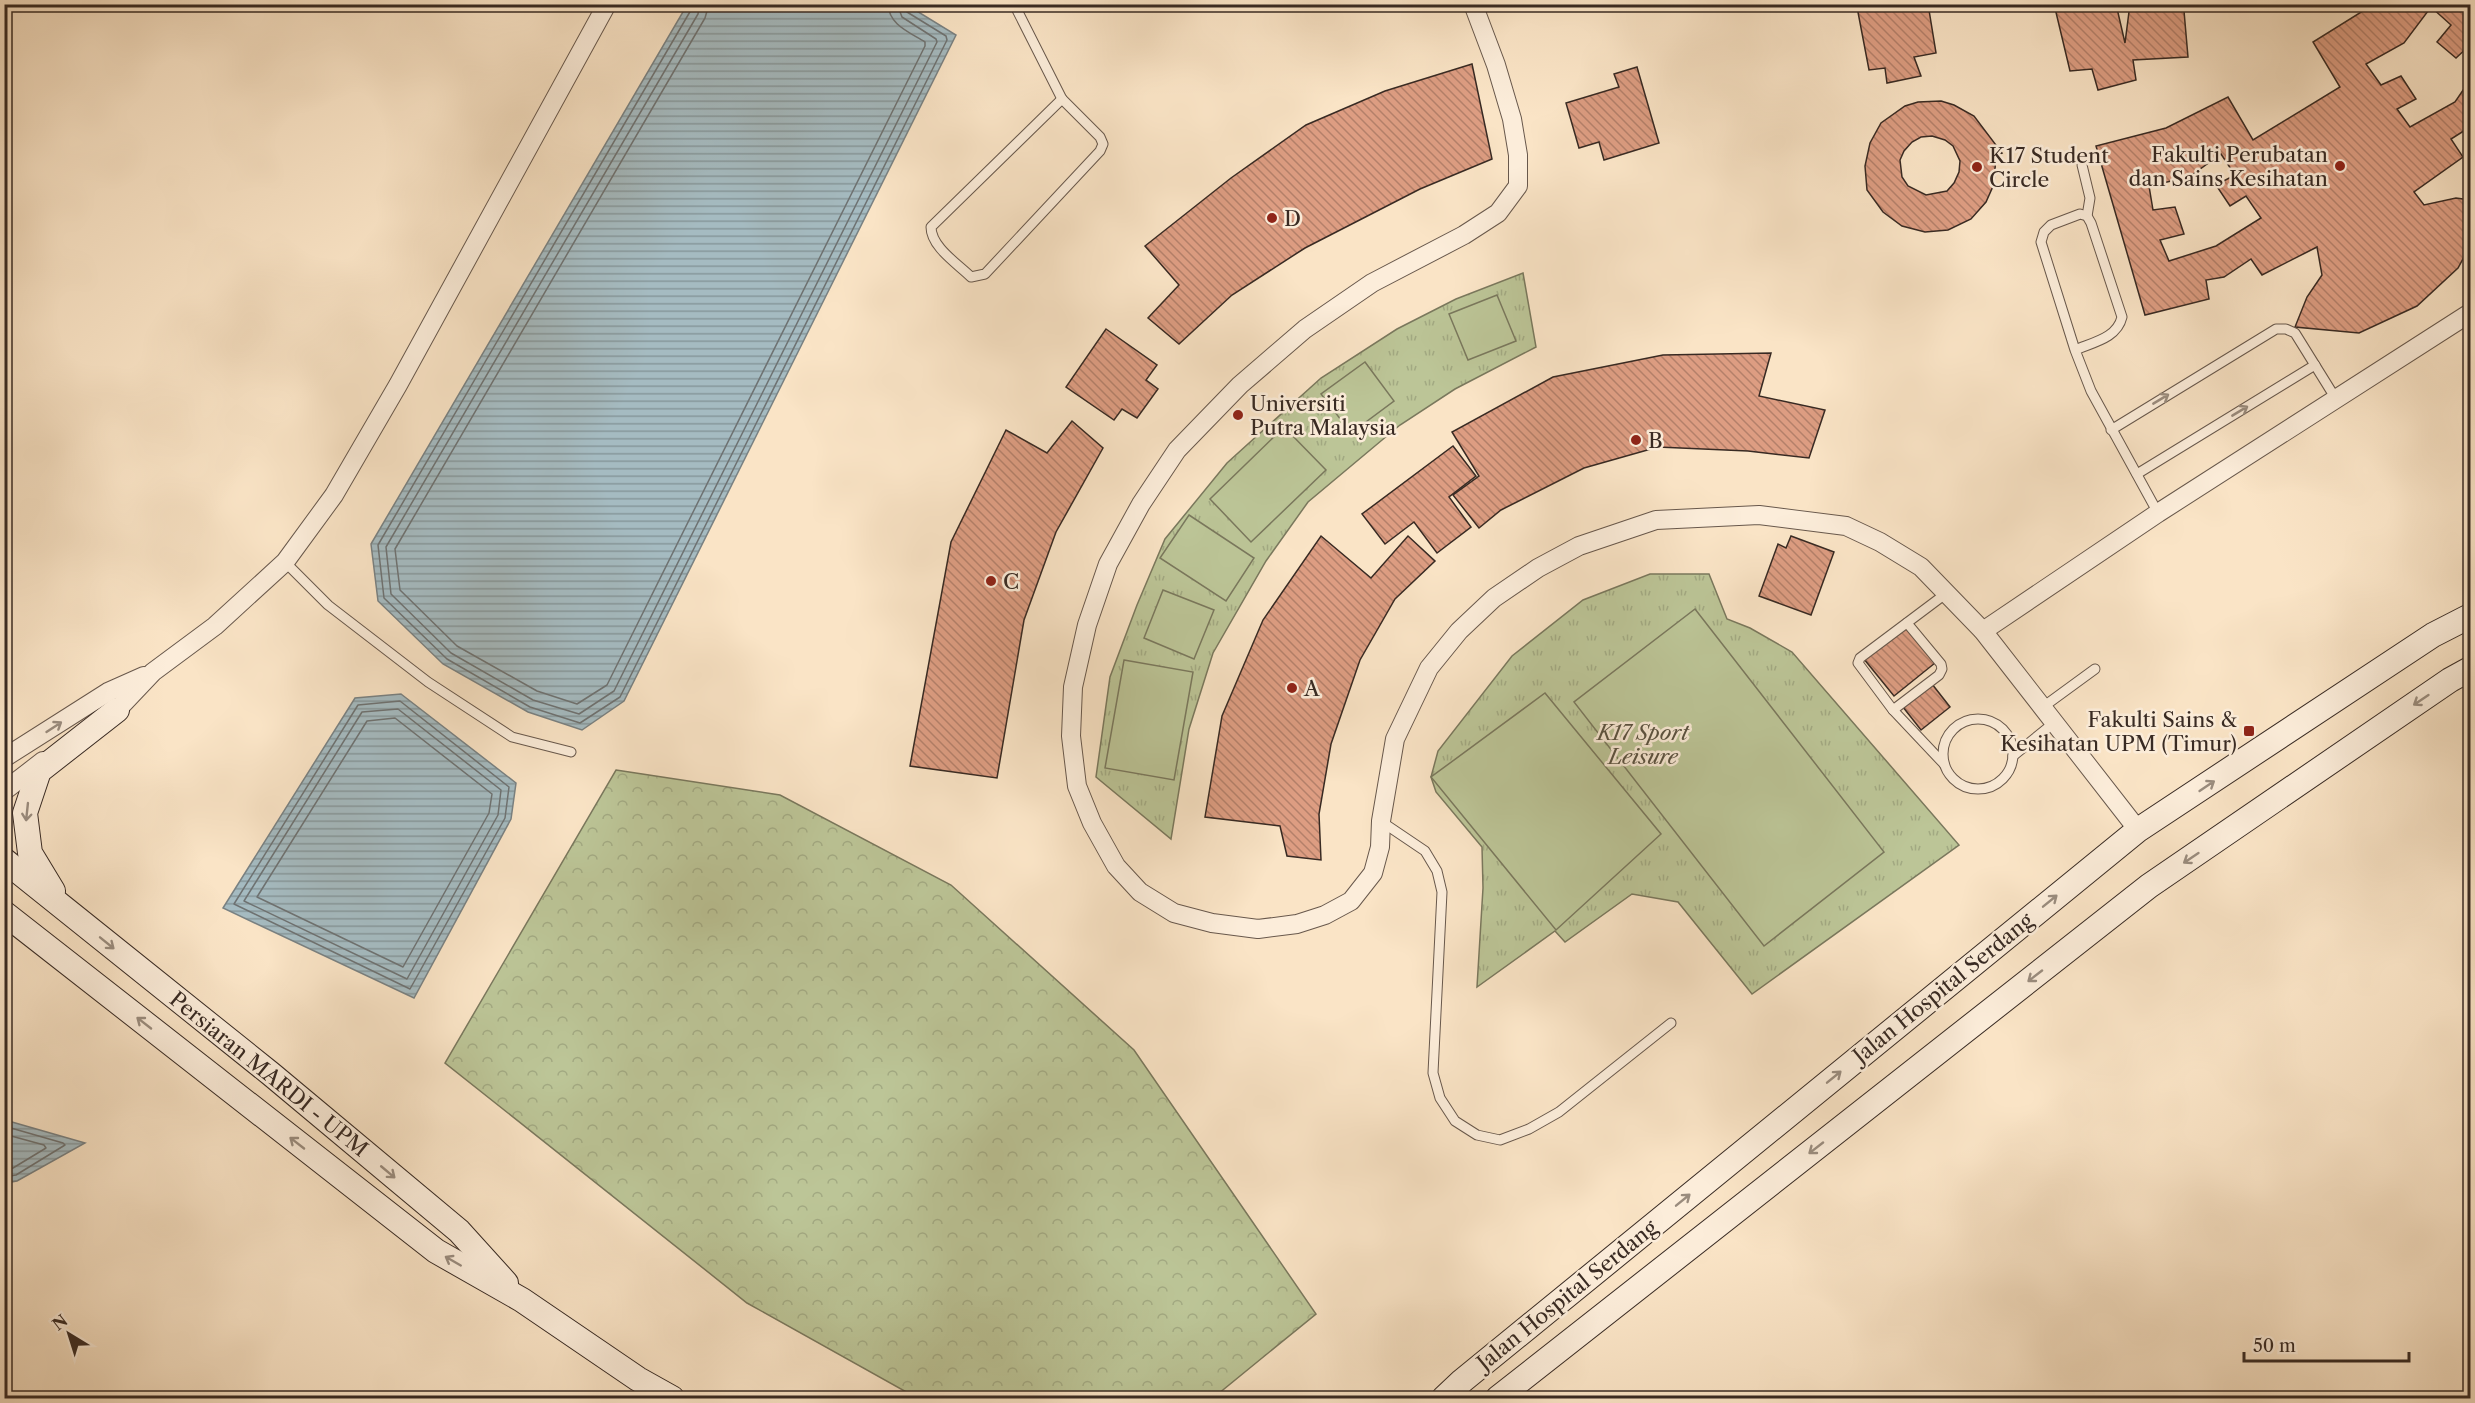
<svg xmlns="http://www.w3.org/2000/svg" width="2475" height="1403" font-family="'Libre Caslon Text',serif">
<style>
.grass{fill:url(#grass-tufts);stroke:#7a785d;stroke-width:1.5}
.forest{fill:url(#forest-crowns);stroke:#7a785d;stroke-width:1.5}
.pitch{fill:#bcc597;stroke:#7a785d;stroke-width:1.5}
.water{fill:url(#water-rules);stroke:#798182;stroke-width:1.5}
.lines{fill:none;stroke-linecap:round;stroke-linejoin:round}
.shore{stroke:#6e7272;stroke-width:1.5}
.building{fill:url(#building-back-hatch);stroke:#382a23;stroke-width:1.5;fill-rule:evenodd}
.lane-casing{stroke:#68584c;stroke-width:11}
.street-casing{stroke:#68584c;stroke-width:20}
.secondary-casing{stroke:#382a23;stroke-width:26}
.lane{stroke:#fcedda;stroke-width:9}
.street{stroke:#fcedda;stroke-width:18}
.secondary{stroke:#fcedda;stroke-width:24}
.oneway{stroke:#9a8c7e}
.poi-dot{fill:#8f2418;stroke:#fcedda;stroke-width:2}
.labels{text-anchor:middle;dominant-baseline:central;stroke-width:5;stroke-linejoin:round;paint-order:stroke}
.poi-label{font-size:21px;fill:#382a23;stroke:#fcedda;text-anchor:start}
.park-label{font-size:21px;font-style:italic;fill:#595140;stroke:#fcedda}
.street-label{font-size:21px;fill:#382a23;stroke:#fcedda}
</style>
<defs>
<pattern id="grass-tufts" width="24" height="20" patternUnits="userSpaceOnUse" patternTransform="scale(1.5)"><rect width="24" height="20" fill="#bcc597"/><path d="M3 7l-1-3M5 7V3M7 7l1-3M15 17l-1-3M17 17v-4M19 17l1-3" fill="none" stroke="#a2a982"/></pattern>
<pattern id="forest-crowns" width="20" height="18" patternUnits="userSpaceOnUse" patternTransform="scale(1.5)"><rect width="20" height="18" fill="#bcc597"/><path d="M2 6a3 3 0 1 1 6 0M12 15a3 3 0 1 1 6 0" fill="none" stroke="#a2a982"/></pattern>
<pattern id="water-rules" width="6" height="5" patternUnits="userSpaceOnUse" patternTransform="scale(1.5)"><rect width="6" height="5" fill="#a5bbc1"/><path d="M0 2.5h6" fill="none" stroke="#87989c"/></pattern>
<pattern id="building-back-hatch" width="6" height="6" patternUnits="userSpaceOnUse" patternTransform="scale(1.5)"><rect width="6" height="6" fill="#dd9d82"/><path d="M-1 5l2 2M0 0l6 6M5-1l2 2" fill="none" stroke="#b4806a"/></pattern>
</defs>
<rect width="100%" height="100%" fill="#fae4c6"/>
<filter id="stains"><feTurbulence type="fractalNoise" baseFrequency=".00333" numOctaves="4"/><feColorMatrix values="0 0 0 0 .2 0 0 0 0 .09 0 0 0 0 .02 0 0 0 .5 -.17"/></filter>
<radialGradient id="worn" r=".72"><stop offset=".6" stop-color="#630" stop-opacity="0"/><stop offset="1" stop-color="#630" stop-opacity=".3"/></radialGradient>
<g class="grass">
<polygon points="1523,273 1536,347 1455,389 1400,425 1308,502 1266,561 1213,653 1189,729 1171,839 1096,777 1110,677 1137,605 1165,539 1227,463 1321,378 1397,329 1456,299"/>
<polygon points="1650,574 1709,574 1727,619 1750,628 1792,652 1959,845 1752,994 1678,902 1632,894 1565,942 1555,931 1477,987 1483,888 1482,847 1436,792 1431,777 1438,751 1512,656 1583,600"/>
</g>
<polygon class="forest" points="616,770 780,795 951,885 1134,1050 1316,1314 1213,1398 917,1398 747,1303 445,1063"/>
<g class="pitch">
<polygon points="1497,295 1516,341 1468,360 1449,314"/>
<polygon points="1365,362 1394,401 1351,433 1321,394"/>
<polygon points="1284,427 1326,470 1251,542 1210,499"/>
<polygon points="1189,515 1254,558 1226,601 1160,558"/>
<polygon points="1163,590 1214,610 1194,659 1144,638"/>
<polygon points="1695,609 1884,852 1764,946 1574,702"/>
<polygon points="1124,660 1193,672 1174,780 1105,768"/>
<polygon points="1545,693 1661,834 1556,930 1431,777"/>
</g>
<g class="water">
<polygon points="687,5 907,5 956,35 624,701 582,730 528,712 443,664 378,601 371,544"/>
<polygon points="401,694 516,783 511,819 414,998 223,908 355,698"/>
<polygon points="5,1120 85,1143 17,1181 5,1183"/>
</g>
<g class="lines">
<g class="shore">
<polyline points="692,4 691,10 378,545 384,598 447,659 530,707 580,723 620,697 947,40 946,36 907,12 905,4"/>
<polyline points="700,4 698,14 386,547 391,594 451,653 533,700 579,714 614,691 937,42 936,39 902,17 897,4"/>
<path d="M709,4L705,18L395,549L400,590L457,646L537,691L577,704L607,685L925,46V42C909,32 889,25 888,4"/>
<polygon points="400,701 509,787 505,818 410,989 234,904 358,705"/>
<polygon points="398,709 501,790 498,815 407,979 244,901 362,712"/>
<polygon points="395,718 492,794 489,813 403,967 257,897 367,721"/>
<polyline points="4,1126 63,1143 65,1145 16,1175 4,1177"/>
<polyline points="4,1134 44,1145 46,1148 13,1168 4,1169"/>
</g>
</g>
<g class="building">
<polygon points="1869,4 1928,4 1936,53 1914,57 1921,76 1887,83 1885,68 1869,70 1857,7"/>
<polygon points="2054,4 2116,4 2125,43 2130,4 2188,4 2184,11 2188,57 2133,60 2136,80 2098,90 2092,69 2070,71"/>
<path d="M2470,4V45L2456,58L2437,42L2451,25L2431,7L2404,43L2366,64L2381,85L2401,76L2416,99L2397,109L2410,127L2455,102L2470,80V127L2451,139L2463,157L2414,192L2424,205L2456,198L2470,200V246L2458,268L2417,306L2359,333L2295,327L2307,297L2322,275L2317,247L2262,275L2251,259L2224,277L2206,280L2209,299L2145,315L2096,146L2166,128L2228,97L2253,140L2340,87L2313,42L2374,4ZM2221,154L2235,175L2216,185L2230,206L2246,196L2261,218L2216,246L2169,261L2160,240L2184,234L2175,207L2153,210L2149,186L2189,177Z"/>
<polygon points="1472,64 1492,159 1420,189 1305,248 1232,295 1179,344 1148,318 1179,285 1145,246 1231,178 1306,125 1385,91"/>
<polygon points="1637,67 1659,143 1604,160 1599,142 1579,148 1566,103 1619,87 1614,74"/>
<path d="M1941,101L1954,105L1974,116L2002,153L1996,155L1994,184L1986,202L1971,219L1948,230L1925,232L1902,226L1883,212L1867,190L1865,166L1870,143L1881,123L1905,106L1918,102ZM1932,136L1945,140L1953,146L1960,161L1959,172L1954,183L1947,191L1926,195L1908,186L1902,177L1900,160L1904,151L1912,142L1921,137Z"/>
<polygon points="1106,329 1157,365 1146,380 1158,389 1137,418 1122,409 1114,420 1066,387"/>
<polygon points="1771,353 1759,396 1825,410 1809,458 1748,451 1658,447 1584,468 1501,510 1479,528 1453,495 1479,476 1452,432 1553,377 1663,355"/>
<polygon points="1072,421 1103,448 1056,532 1024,620 997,778 910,766 951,542 1006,430 1047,453"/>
<polygon points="1453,446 1476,476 1449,497 1471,527 1437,553 1414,522 1385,544 1362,514"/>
<polygon points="1321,536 1371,578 1408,536 1435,561 1395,599 1360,660 1331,744 1319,814 1321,860 1287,856 1280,826 1205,817 1222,716 1263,620"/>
<polygon points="1791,536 1834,552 1811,615 1759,596 1778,544 1786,548"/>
<polygon points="1905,626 1935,663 1894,696 1864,659"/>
<polygon points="1932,684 1950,707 1921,730 1903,707"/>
</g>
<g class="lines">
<defs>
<g id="lane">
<polyline points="1014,4 1062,99"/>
<path d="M1062,99L1100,137L1103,144L1100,151L985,274L971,277C958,264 931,247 931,227Z"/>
<polyline points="2082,165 2090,198 2087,216"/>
<path d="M2075,350C2094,342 2117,338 2122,317L2091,223L2087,216L2080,214L2051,225L2044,232L2041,242L2075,350L2091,391L2158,513"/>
<polyline points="2111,430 2276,329 2286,329 2295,333 2336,399"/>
<polyline points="2137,474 2315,365"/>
<polyline points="285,562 328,605 428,682 512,737 571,752"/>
<polyline points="2043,707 2095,669"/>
<polyline points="1893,710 1939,675 1942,669 1941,664 1907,623"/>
<circle cx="1978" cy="754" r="35"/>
<polyline points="2013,756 2055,722"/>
<polyline points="1944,764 1893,710 1858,663 1860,658 1948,592"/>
<polyline points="1382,822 1425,851 1437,871 1442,892 1433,1073 1440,1098 1455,1121 1477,1135 1500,1140 1529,1129 1559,1112 1671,1023"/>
</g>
<g id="street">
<polyline points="1473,4 1496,65 1512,119 1518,155 1518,186 1498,213 1464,235 1372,283 1305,329 1240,385 1177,450 1141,504 1108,564 1087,625 1073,687 1071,736 1077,786 1092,823 1116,866 1140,892 1174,913 1212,923 1258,929 1297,924 1325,915 1351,901 1373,873 1380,847 1381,821 1395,739 1429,668 1459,631 1494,598 1538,568 1579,546 1656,520 1759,515 1846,526 1880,542 1921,567 1983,631 2138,830"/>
<polyline points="1983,631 2158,513 2470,313"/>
<polyline points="107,716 117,710 153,672 215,626 285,562 334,495 398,385 607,4"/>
<polyline points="4,758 108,692 144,676"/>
<polyline points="4,791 43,761"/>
</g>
<g id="secondary">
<polyline points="4,860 271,1074 459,1231 506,1283"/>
<polyline points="53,891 30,853 25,813 39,771 117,710"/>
<polyline points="4,913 436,1251 522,1300 638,1379 672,1398"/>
<polyline points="1444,1398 1462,1381 2138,830 2433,635 2470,616"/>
<polyline points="1498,1398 2149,886 2450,680 2470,669"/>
</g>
</defs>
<use href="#lane" class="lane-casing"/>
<use href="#street" class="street-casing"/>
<use href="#secondary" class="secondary-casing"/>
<use href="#lane" class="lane"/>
<use href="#street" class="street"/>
<use href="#secondary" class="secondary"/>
</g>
<defs><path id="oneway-shaft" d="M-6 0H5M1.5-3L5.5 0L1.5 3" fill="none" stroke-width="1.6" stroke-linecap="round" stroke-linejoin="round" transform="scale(1.5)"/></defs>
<g class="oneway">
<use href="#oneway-shaft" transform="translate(2161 399) rotate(-31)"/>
<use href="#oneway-shaft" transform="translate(2240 411) rotate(-31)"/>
<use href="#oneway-shaft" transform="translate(2421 700) rotate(146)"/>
<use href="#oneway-shaft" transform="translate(54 727) rotate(-33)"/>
<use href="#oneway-shaft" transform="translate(2207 786) rotate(-34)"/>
<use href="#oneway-shaft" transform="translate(27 812) rotate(96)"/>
<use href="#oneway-shaft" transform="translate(2191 858) rotate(146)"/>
<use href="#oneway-shaft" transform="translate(2050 901) rotate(-39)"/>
<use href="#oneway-shaft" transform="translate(107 943) rotate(39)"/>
<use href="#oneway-shaft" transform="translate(2035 976) rotate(142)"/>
<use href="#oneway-shaft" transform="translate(144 1023) rotate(-142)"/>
<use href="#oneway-shaft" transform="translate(1834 1077) rotate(-39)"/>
<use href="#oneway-shaft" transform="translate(297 1143) rotate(-142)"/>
<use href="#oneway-shaft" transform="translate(1816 1148) rotate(142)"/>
<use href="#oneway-shaft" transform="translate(388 1172) rotate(40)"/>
<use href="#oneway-shaft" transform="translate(1683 1200) rotate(-39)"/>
<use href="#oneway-shaft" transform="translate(453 1261) rotate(-150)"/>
</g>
<g class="poi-dot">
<circle cx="2340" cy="166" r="6"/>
<circle cx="1977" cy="167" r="6"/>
<circle cx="1272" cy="218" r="6"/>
<circle cx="1238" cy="415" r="6"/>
<circle cx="1636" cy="440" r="6"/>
<circle cx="991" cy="581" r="6"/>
<circle cx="1292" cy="688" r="6"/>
<rect x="2243" y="725" width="12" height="12" rx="3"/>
</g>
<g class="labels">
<g class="poi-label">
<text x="2328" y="154" text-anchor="end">Fakulti Perubatan<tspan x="2328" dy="24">dan Sains Kesihatan</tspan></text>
<text x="1989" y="155">K17 Student<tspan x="1989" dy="24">Circle</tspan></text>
<text x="1284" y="218">D</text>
<text x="1250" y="403">Universiti<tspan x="1250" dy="24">Putra Malaysia</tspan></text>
<text x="1648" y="440">B</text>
<text x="1003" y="581">C</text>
<text x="1304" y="688">A</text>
<text x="2237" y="719" text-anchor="end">Fakulti Sains &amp;<tspan x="2237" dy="24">Kesihatan UPM (Timur)</tspan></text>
</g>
<g class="park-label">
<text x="1643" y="732">K17 Sport<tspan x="1643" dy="24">Leisure</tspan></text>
</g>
<g class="street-label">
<text transform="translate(1943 988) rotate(-39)">Jalan Hospital Serdang</text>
<text transform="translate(269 1074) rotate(39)">Persiaran MARDI - UPM</text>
<text transform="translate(1567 1295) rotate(-39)">Jalan Hospital Serdang</text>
</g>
</g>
<rect width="2475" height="1403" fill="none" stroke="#fae4c6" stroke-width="24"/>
<rect x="6" y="6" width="2463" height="1391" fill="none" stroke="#382a23" stroke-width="3"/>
<rect x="12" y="12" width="2451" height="1379" fill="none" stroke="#382a23" stroke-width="1.5"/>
<g transform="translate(69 1334) rotate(322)" stroke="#fcedda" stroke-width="4.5" paint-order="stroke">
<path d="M0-4.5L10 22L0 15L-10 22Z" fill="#382a23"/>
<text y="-9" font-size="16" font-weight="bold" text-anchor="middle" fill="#382a23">N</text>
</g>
<path d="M2244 1352v9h165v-9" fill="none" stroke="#382a23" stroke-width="3"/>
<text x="2253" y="1352" font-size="18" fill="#382a23" stroke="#fcedda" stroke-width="4.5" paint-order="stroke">50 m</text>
<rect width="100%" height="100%" filter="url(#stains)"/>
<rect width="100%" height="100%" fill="url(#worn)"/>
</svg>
